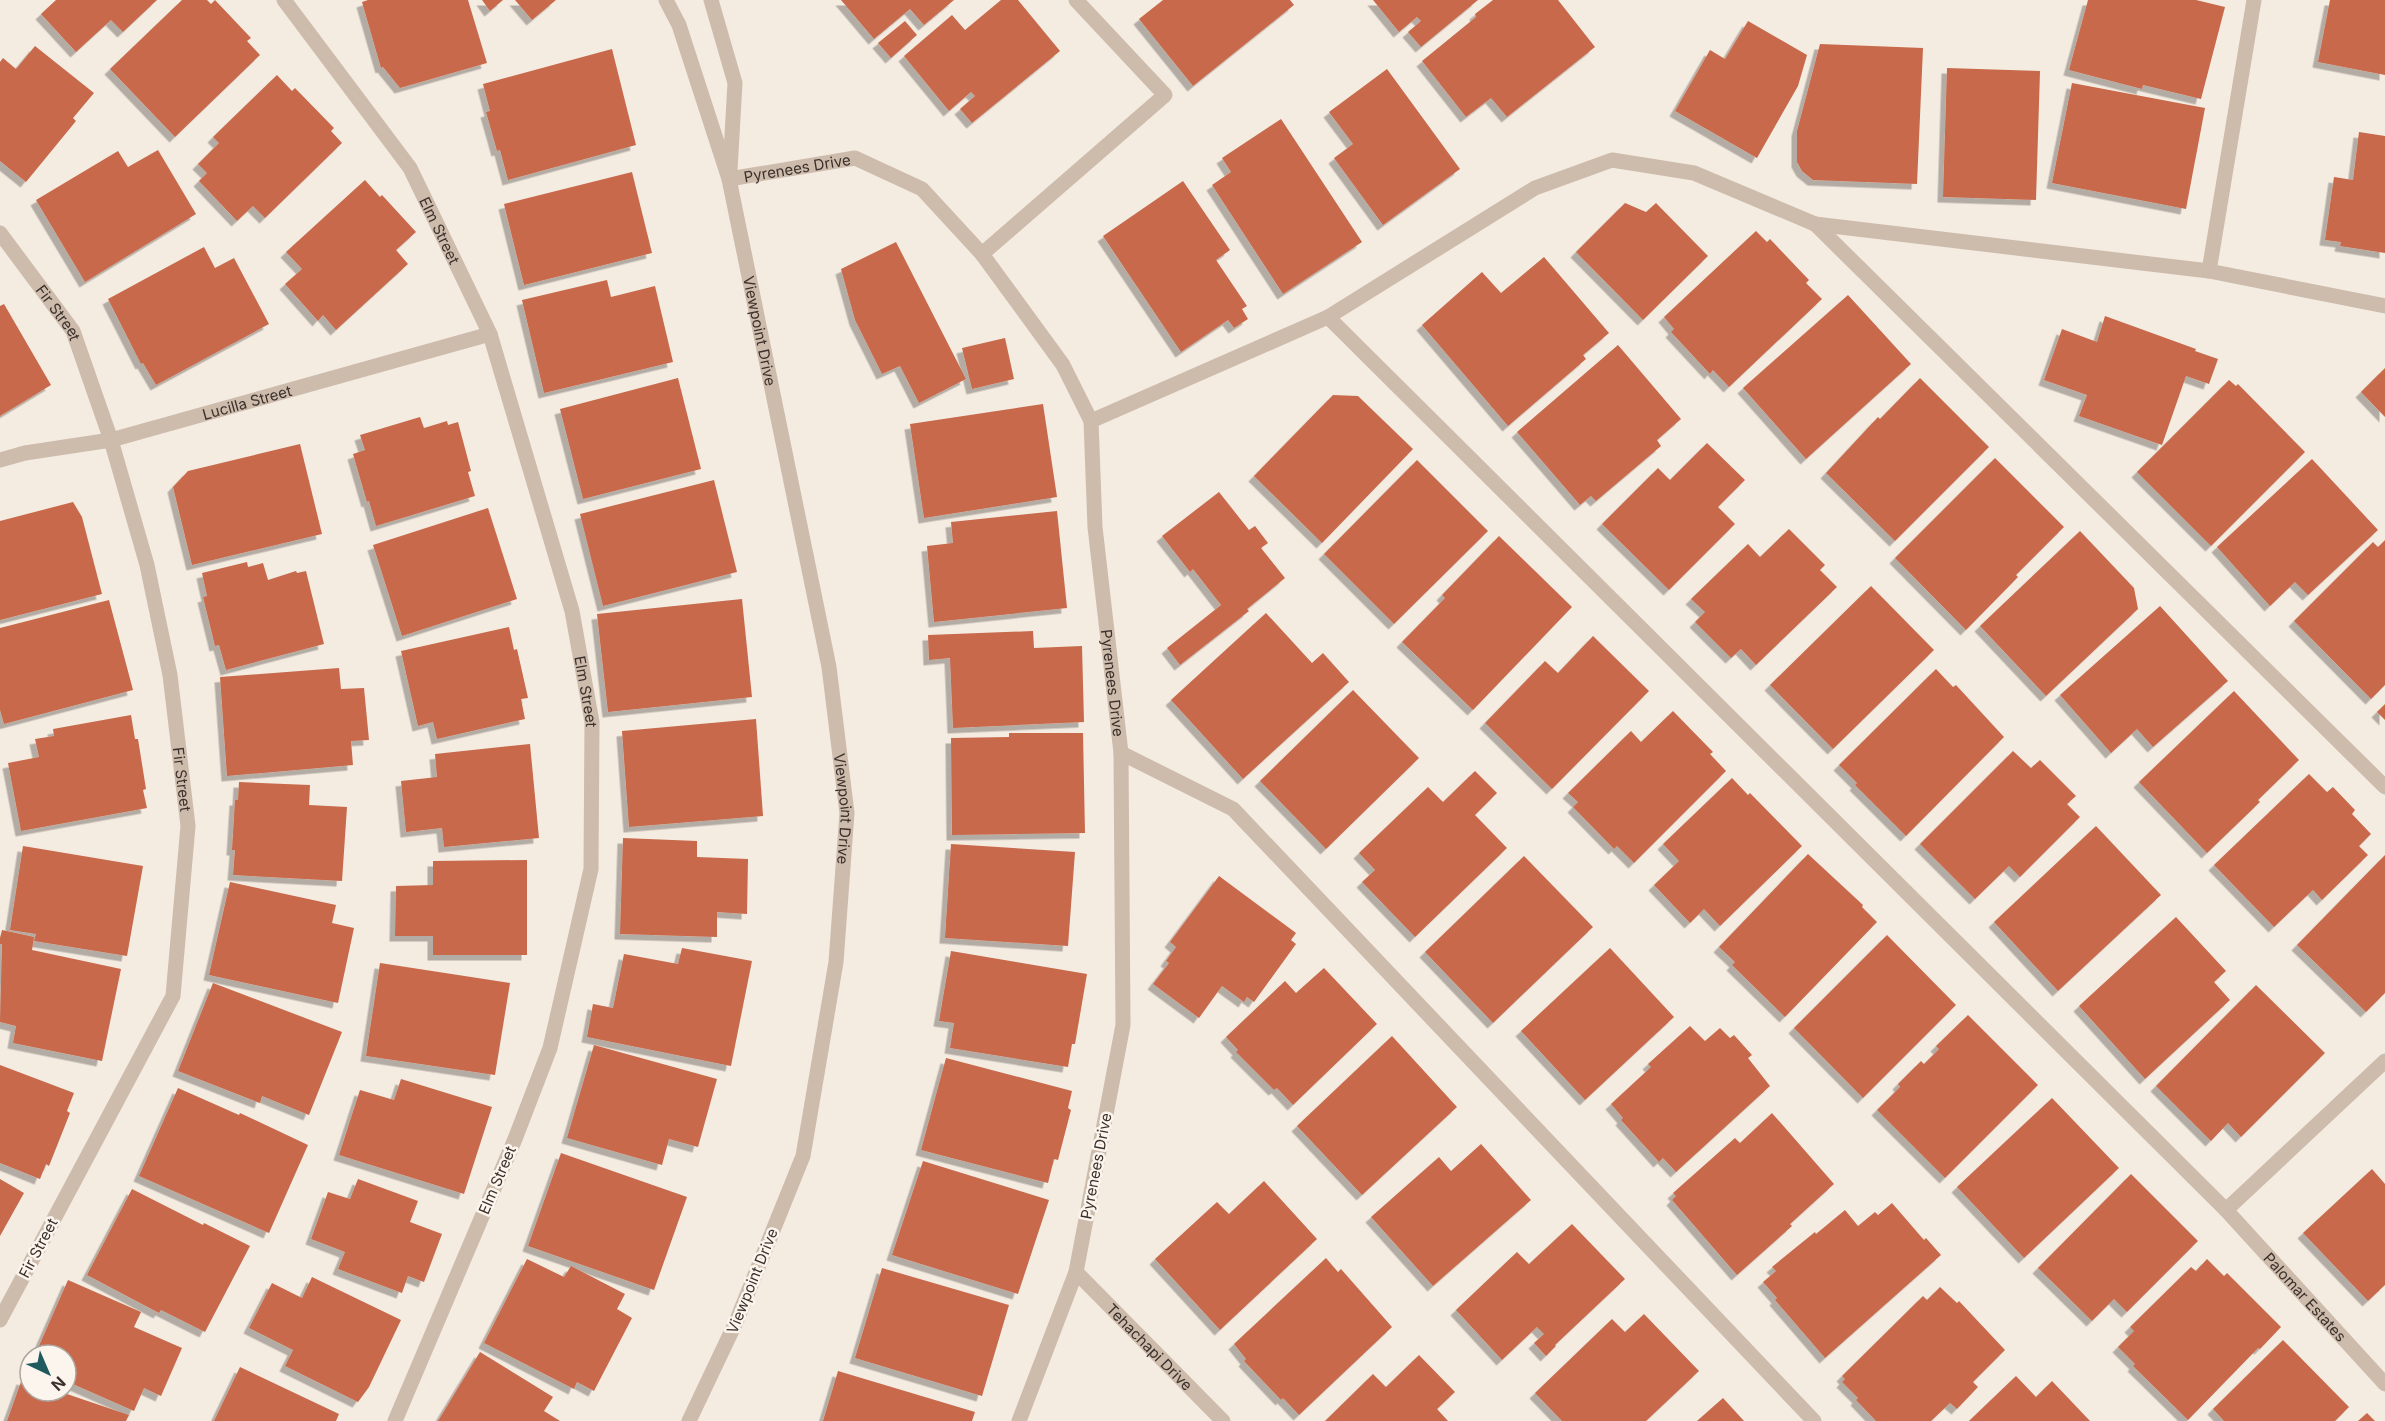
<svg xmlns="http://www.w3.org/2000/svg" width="2385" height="1421" font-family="Inter,sans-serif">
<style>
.building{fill:#c8694b;filter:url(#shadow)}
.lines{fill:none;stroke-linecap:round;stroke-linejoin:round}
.minor{stroke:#cdbbac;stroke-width:15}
.labels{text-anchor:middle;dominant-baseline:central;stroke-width:5;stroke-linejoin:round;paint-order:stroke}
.street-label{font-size:15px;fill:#3b302b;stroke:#fbf5ee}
</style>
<defs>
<filter id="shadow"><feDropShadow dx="-5.5" dy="5.5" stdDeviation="0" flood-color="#0004"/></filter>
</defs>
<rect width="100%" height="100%" fill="#f4ebe1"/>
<g class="building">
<polygon points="56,0 157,0 123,32 111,20 76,52 41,14"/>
<polygon points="182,0 207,0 211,4 215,0 251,38 247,41 260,55 175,137 110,69"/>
<polygon points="368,0 468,0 487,63 400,88 383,67 381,68 362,2"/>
<polygon points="482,0 503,0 490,11"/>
<polygon points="515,0 556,0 532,20"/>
<polygon points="841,0 954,0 924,25 910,9 874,39"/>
<polygon points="1001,0 1018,0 1060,51 972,123 960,109 975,96 971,92 949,111 904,56 952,15 965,30"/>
<polygon points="1163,0 1290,0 1294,5 1193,86 1139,19"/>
<polygon points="1373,0 1478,0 1421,47 1408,32 1421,21 1417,17 1399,32"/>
<polygon points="1493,0 1558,0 1595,47 1507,117 1491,98 1466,117 1422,61 1476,17 1475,14"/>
<polygon points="2088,0 2196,0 2225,7 2201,99 2143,85 2142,89 2069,70"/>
<polygon points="2330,0 2385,0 2385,75 2318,62"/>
<polygon points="905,21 917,35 891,58 878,43"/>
<polygon points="1748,21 1807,55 1798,86 1757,158 1675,111 1710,50 1725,59"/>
<polygon points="1820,44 1923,48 1917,184 1813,180 1802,171 1797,162 1797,131"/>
<polygon points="35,46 94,93 73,118 76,121 26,182 0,161 0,62 3,58 16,69"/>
<polygon points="612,49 636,145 508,180 500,150 497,151 486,112 490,111 483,84"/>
<polygon points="1947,68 2040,71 2036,200 1943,197"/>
<polygon points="1387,69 1460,169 1383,225 1334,158 1353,144 1329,112"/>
<polygon points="277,75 292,91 295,88 334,128 331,131 342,143 265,218 253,206 237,221 199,181 207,173 198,164 219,143 213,137"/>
<polygon points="2072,83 2205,108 2186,209 2052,183"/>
<polygon points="1281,119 1362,242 1283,294 1212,185 1231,172 1222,158"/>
<polygon points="2359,132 2385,136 2385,253 2340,246 2341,242 2325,240 2334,177 2353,180"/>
<polygon points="158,150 196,214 85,282 36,200 118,151 128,167"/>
<polygon points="632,172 652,253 524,285 504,204"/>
<polygon points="365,180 380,197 382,195 416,232 396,250 408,264 336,330 323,315 318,321 285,284 302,269 286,252"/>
<polygon points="1183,181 1230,250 1216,260 1247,306 1242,309 1248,319 1234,328 1228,320 1181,352 1103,236"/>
<polygon points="1625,203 1646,212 1656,203 1708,256 1643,320 1576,252"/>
<polygon points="1756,231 1767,242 1770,239 1809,280 1806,283 1822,299 1729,387 1713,370 1710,374 1671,332 1674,329 1664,317"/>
<polygon points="896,242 966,379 919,403 900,366 882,374 855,320 841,269"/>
<polygon points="204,247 215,268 234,258 269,324 156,385 143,363 141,364 108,299"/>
<polygon points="1544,257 1609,333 1583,355 1586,359 1508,426 1422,325 1482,272 1501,293"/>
<polygon points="607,280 611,297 655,286 673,362 544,393 522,300"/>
<polygon points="1848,295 1911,364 1806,459 1743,388"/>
<polygon points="4,304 51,385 0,416 0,306"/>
<polygon points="2105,316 2196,349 2195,351 2218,359 2209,384 2186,376 2162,445 2079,416 2087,395 2044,380 2062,329 2097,342"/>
<polygon points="1005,338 1014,379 972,389 962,348"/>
<polygon points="1618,345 1681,419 1657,440 1661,446 1596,501 1591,496 1580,505 1517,432"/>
<polygon points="2385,368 2385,417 2361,392"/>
<polygon points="678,378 701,469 583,499 560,409"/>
<polygon points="1920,378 1989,447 1895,541 1826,473 1878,417 1880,419"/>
<polygon points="2229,380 2236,386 2238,384 2305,452 2211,546 2137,472"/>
<polygon points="1333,395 1358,396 1413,449 1322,543 1254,476"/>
<polygon points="1043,404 1057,497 924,518 910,424"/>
<polygon points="420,417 424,428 447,421 448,425 458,422 471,471 468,472 475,496 376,526 369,501 367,502 353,454 365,450 360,435"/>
<polygon points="1707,443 1745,480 1718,507 1735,524 1669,590 1602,524 1658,468 1670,480"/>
<polygon points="300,444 322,534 192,565 173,487 188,471"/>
<polygon points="1995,458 2064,527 2016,575 2018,577 1966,630 1895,558"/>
<polygon points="2312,459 2378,530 2308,595 2295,582 2270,606 2217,547"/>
<polygon points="1417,460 1488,531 1394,624 1324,554"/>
<polygon points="714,480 737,572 603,606 580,514"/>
<polygon points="1219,492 1249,530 1255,526 1268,543 1261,548 1285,578 1247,609 1249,611 1180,665 1167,648 1221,605 1193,569 1190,572 1162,536"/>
<polygon points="73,502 82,517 102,594 0,620 0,521"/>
<polygon points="488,508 517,599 402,636 373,545"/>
<polygon points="1057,511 1067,608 934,622 927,546 953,543 951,522"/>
<polygon points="1789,529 1825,565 1820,570 1837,587 1756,665 1741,649 1731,658 1695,622 1705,612 1691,599 1748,544 1760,557"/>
<polygon points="2080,531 2134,588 2138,609 2046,696 1980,626"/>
<polygon points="1499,536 1572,607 1473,710 1402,642 1445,598 1442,595"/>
<polygon points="2385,540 2385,685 2371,699 2294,621 2373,542 2378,547"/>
<polygon points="247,562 248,567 263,563 268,580 296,571 297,573 306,571 324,644 226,670 219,645 215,646 203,597 207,596 202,573"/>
<polygon points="1871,586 1934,650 1833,749 1770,685"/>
<polygon points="742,599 752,697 608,712 597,614"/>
<polygon points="109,600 133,690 4,724 0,710 0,628"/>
<polygon points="2160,606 2228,681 2153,747 2137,729 2111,753 2060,695"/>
<polygon points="1266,613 1312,663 1323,653 1349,682 1243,779 1171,700"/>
<polygon points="509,627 514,650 517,649 528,698 521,699 525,719 437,739 433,722 418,726 401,651"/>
<polygon points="1033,631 1034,648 1082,646 1084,722 953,728 950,658 929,660 928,635"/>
<polygon points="1593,636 1649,691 1552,789 1485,723 1545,661 1558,673"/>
<polygon points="339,668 341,689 364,688 369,740 351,741 353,765 227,776 220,677"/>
<polygon points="1936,669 1953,687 1956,685 2004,737 1906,836 1855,785 1857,783 1839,765"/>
<polygon points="1353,690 1419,758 1326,849 1260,781"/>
<polygon points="2234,691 2299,760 2258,800 2260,802 2207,853 2139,782"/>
<polygon points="2385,704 2385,720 2377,712"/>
<polygon points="1673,711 1713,752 1710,754 1726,771 1634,863 1617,846 1614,849 1573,807 1578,802 1568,793 1631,731 1641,742"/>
<polygon points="131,715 135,739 138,739 146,789 143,790 147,808 21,831 8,763 39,757 35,739 54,736 53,729"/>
<polygon points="756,719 763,816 629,827 622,731"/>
<polygon points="1009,733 1083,733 1085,833 952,835 951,738 1009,737"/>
<polygon points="530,744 539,838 444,847 442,828 406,832 401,781 437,777 435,754"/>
<polygon points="2013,751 2031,768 2040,760 2076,796 2067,804 2080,817 2020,877 2009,866 1975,899 1920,844"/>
<polygon points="1475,771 1497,793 1475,815 1507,848 1415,937 1362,882 1375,870 1359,853 1428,787 1443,802"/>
<polygon points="2309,774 2327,792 2333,787 2355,810 2352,814 2371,834 2359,846 2368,855 2322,900 2313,890 2274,927 2214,865"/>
<polygon points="1732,778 1748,795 1750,793 1802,846 1720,926 1704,909 1690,923 1654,885 1679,861 1663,844"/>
<polygon points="239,782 310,785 309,805 347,807 342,881 233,875 235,850 232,850 235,800 238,800"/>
<polygon points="2096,826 2161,895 2058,991 1994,922"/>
<polygon points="623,838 697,841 697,857 748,859 747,914 717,912 717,937 620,934"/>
<polygon points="951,844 1075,852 1068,946 945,938"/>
<polygon points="23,846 143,866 127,956 34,941 36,934 10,930"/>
<polygon points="1808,854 1863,905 1862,907 1877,922 1785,1017 1732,965 1735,962 1719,947"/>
<polygon points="2385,855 2385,993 2366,1012 2297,945"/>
<polygon points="1524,856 1593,927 1493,1023 1425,952"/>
<polygon points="527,860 527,955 433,955 433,936 395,936 396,886 433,885 433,861"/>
<polygon points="1219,876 1296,933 1291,940 1296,944 1254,1002 1247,997 1244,1002 1222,986 1199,1018 1153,984 1169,963 1166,961 1176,947 1170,942"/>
<polygon points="230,882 336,905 332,923 354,928 338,1003 209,975"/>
<polygon points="2176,917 2226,971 2214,982 2230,1000 2145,1079 2079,1006"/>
<polygon points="2,930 34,937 32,950 121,969 102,1061 13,1043 16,1026 0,1022 2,944 0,944 0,938"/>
<polygon points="1887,935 1956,1005 1863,1098 1794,1028"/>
<polygon points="682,948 752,961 731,1066 587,1037 593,1004 613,1008 624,954 678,964"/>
<polygon points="1610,948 1674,1017 1585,1100 1521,1031"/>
<polygon points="951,951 1087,974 1075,1044 1072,1044 1068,1067 950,1048 954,1023 939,1021"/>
<polygon points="380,963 510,983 495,1075 366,1056"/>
<polygon points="1324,968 1377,1024 1293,1105 1277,1088 1274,1090 1236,1052 1238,1050 1226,1037 1285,981 1296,993"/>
<polygon points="213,983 342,1032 309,1115 262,1096 260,1103 178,1071"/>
<polygon points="2256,985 2325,1053 2241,1137 2228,1123 2211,1141 2156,1086"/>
<polygon points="1968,1015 2038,1085 1945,1178 1877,1110 1900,1087 1898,1084 1921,1061 1924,1064 1939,1049 1936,1046"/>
<polygon points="1690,1026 1705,1041 1720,1028 1730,1038 1734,1035 1752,1055 1748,1058 1770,1086 1676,1172 1663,1158 1659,1162 1621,1120 1623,1118 1611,1104 1651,1067 1648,1064"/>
<polygon points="1392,1036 1457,1107 1362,1195 1297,1126"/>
<polygon points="594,1045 717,1079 698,1147 669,1139 662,1165 567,1138"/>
<polygon points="946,1058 1072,1091 1068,1108 1071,1110 1058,1160 1054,1159 1048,1183 921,1150"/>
<polygon points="0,1065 74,1093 67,1111 70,1113 49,1166 46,1164 40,1179 0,1163"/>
<polygon points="401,1079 492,1107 464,1194 339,1155 360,1090 394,1100"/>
<polygon points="178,1088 239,1115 240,1113 308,1145 269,1233 139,1176"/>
<polygon points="2052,1098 2119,1168 2024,1258 1957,1187"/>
<polygon points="1772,1113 1834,1184 1790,1224 1792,1226 1737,1275 1672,1200 1676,1196 1673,1193 1735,1138 1740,1143"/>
<polygon points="1481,1144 1531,1200 1433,1286 1371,1217 1439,1157 1451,1171"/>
<polygon points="561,1153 687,1197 654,1290 528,1246"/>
<polygon points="923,1161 1049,1200 1018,1294 892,1255"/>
<polygon points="2372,1169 2385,1184 2385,1285 2368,1301 2303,1233"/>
<polygon points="2131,1174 2198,1241 2127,1312 2114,1299 2092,1321 2038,1268"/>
<polygon points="0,1179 24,1193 0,1236"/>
<polygon points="358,1179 418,1201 410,1222 442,1234 424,1282 408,1276 402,1293 338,1269 345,1252 311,1239 328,1192 350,1199"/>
<polygon points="1264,1181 1317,1239 1220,1330 1155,1259 1217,1202 1229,1214"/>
<polygon points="132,1189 203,1225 204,1223 250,1246 205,1332 161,1310 159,1313 87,1275"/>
<polygon points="1892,1203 1924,1240 1926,1238 1941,1255 1825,1358 1775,1300 1777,1298 1763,1282 1776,1271 1772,1267 1815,1232 1816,1234 1845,1210 1858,1226 1875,1212 1878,1215"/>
<polygon points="1572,1224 1625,1279 1555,1345 1556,1346 1546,1356 1534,1343 1544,1334 1537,1327 1502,1360 1456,1310 1517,1252 1529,1264"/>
<polygon points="1326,1258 1338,1272 1341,1269 1392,1327 1299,1415 1283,1398 1281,1400 1244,1361 1246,1359 1234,1344"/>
<polygon points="527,1259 564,1277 571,1266 625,1294 617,1309 632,1318 594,1391 577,1382 574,1389 484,1343"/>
<polygon points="2207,1259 2224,1276 2227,1273 2281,1327 2260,1349 2258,1348 2188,1420 2133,1366 2135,1364 2118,1347 2134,1331 2130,1327 2191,1267 2196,1271"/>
<polygon points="882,1268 1009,1305 982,1396 855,1358"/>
<polygon points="312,1277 401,1320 369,1387 358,1402 285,1366 293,1350 249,1328 272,1283 302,1298"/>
<polygon points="68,1280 141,1312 134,1327 182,1348 161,1396 144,1388 134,1411 66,1381 66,1355 35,1355"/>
<polygon points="1940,1287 1957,1303 1959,1301 2005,1350 1973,1382 1978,1387 1957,1409 1950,1403 1931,1421 1876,1421 1856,1400 1858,1398 1842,1382 1845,1379 1842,1376 1923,1296 1927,1300"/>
<polygon points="1644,1314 1699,1371 1646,1421 1562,1421 1535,1393 1612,1319 1625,1332"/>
<polygon points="2283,1340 2349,1407 2335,1421 2224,1421 2213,1409"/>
<polygon points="480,1352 553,1397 544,1411 560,1421 438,1421"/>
<polygon points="1419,1355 1455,1392 1437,1409 1448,1421 1325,1421 1373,1374 1386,1387"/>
<polygon points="240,1367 339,1414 336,1421 214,1421"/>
<polygon points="838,1371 975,1412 972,1421 823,1421"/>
<polygon points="2016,1376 2036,1397 2052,1381 2090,1421 1969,1421"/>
<polygon points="22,1379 30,1381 30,1391 58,1391 129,1415 126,1421 7,1421"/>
<polygon points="1723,1398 1744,1421 1697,1421"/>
<polygon points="2367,1413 2375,1421 2358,1421"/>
</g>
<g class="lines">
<g class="minor">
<path id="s1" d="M284,0L410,168L490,334L572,611L592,722L591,869L550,1048L515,1139L395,1421"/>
<path id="s2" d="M666,0L679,25L729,179L829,667L847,813L836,962L803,1156L736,1322L689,1421"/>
<polyline points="711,0 735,83 730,170"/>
<path id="s3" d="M729,179L855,158L922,189L982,254L1063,365L1091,421L1095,527L1121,753L1123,1025L1076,1272L1019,1421"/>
<polyline points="1815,224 2209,271 2385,306"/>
<path id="s4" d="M0,233L73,331L111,440L147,565L170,675L188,826L173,996L0,1320"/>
<polyline points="982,254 1165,95 1076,0"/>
<polyline points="2209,271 2254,0"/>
<path id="s5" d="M1328,317L2226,1210L2385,1384"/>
<polyline points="1091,421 1328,317 1535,188 1612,160 1694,173 1815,224 2385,787"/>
<path id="s6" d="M0,460L25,453L111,440L490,334"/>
<polyline points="1121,753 1233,809 1814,1421"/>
<polyline points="2226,1210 2385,1061"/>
<path id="s7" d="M1076,1272L1223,1421"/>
</g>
</g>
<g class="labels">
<g class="street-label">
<text stroke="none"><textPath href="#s3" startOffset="69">Pyrenees Drive</textPath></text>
<text stroke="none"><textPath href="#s1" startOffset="279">Elm Street</textPath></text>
<text stroke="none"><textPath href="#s4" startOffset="99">Fir Street</textPath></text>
<text stroke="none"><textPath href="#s2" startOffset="345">Viewpoint Drive</textPath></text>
<text stroke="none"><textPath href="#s6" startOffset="254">Lucilla Street</textPath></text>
<text stroke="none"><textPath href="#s3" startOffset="753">Pyrenees Drive</textPath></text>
<text stroke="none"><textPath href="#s1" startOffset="765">Elm Street</textPath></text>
<text stroke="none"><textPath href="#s4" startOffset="585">Fir Street</textPath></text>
<text stroke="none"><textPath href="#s2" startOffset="831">Viewpoint Drive</textPath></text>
<text transform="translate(1096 1166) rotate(-79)">Pyrenees Drive</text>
<text transform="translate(497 1180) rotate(-67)">Elm Street</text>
<text transform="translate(38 1248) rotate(-62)">Fir Street</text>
<text transform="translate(752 1281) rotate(-68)">Viewpoint Drive</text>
<text stroke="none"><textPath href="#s5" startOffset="1384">Palomar Estates</textPath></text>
<text stroke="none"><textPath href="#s7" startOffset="105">Tehachapi Drive</textPath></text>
</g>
</g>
<g transform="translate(48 1373) rotate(136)"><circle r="28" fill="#fbf5ee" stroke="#aea6a0" stroke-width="1.5"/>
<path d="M0-4.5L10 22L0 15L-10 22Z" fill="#1f5a5e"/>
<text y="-9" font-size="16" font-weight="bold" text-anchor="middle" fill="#3b302b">N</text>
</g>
</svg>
